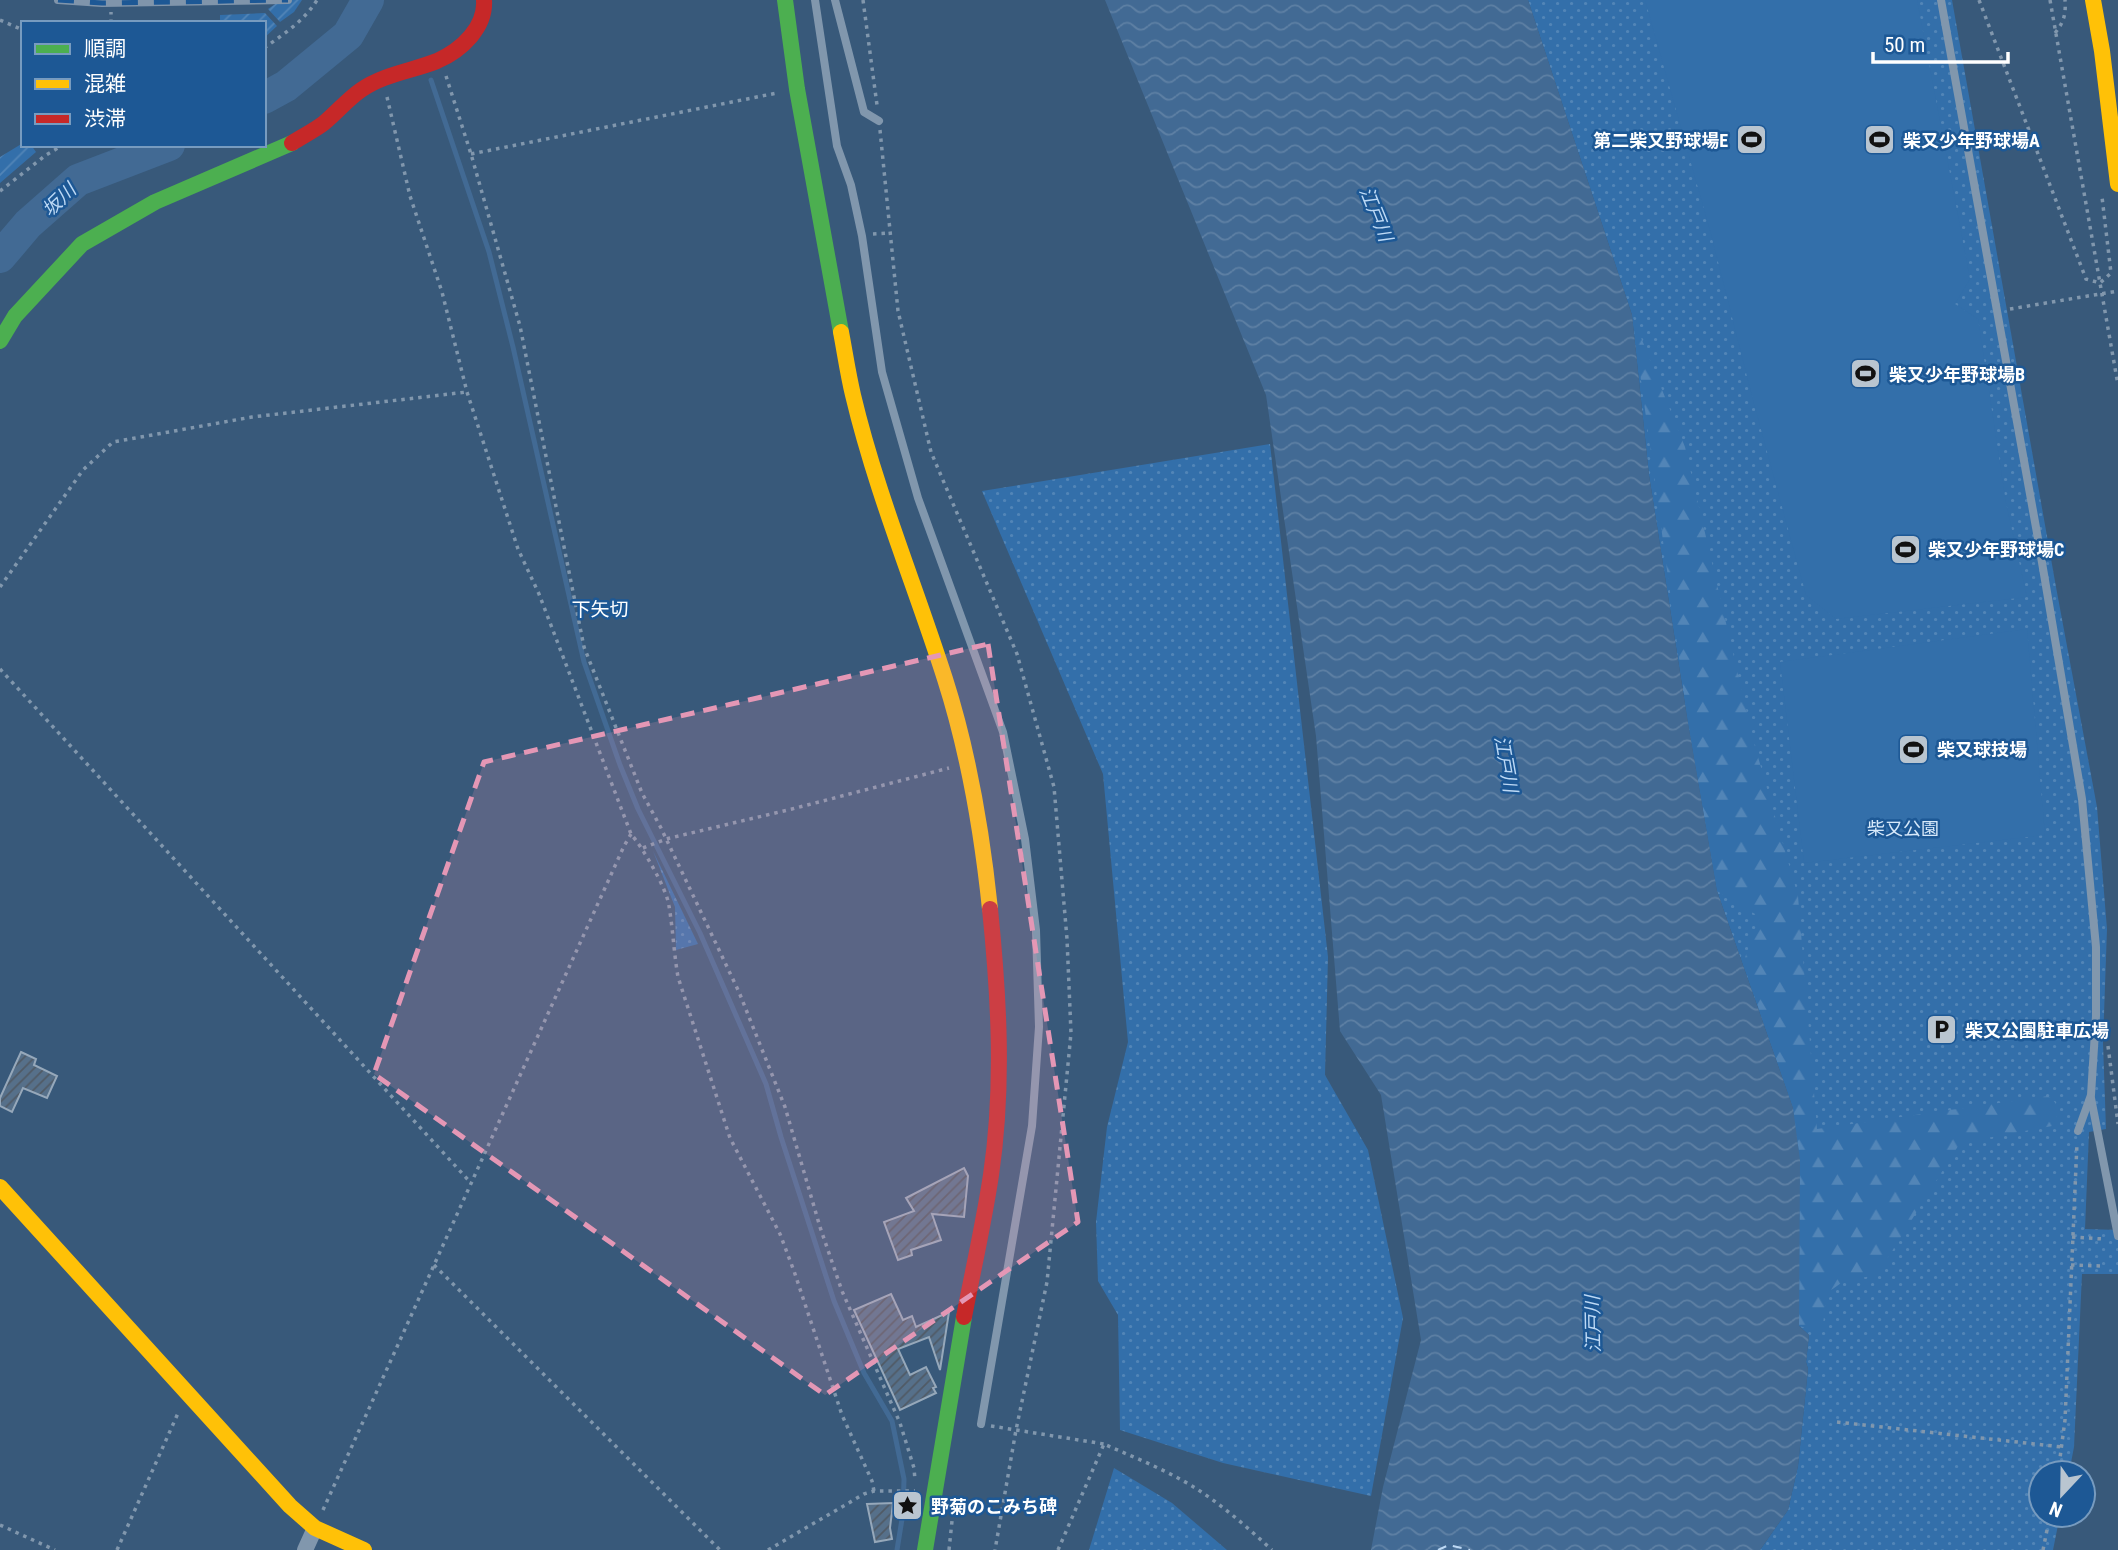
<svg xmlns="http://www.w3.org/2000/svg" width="2118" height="1550" font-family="'Roboto Condensed','Noto Sans JP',sans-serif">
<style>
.grass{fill:url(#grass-dots)}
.forest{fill:url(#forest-firs)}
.garden{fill:url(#garden-furrows)}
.pitch{fill:#336faa}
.water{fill:url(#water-waves)}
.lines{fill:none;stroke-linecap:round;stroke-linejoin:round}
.stream{stroke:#426a94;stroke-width:5}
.river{stroke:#426a94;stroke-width:32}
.ferry{stroke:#bdd9f5;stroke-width:2;stroke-dasharray:9 7;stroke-linecap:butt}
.building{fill:url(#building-hatch);stroke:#96a8ba;stroke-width:2}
.path{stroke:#8197ad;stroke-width:3.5;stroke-dasharray:3.5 5;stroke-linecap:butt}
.lane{stroke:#8197ad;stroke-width:8}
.street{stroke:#8197ad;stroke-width:16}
.fast{stroke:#4caf50;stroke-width:16}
.slow{stroke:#ffc107;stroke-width:16}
.jam{stroke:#c62828;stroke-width:16}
.rail-casing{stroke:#8095ab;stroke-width:8}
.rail{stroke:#1d5895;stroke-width:5;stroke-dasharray:16;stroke-linecap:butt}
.marked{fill:#e497b5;fill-opacity:0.2;stroke:#e497b5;stroke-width:5;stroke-dasharray:14 9;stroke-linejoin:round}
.labels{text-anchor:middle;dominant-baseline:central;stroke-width:5;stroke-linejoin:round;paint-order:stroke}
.poi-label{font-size:18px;font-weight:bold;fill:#fff;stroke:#1d5895;text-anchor:start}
.park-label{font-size:18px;fill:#d7e9fa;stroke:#1d5895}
.water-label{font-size:19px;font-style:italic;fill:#bdd9f5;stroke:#1d5895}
.neighbourhood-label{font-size:19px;fill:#fff;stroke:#1d5895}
</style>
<defs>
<pattern id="grass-dots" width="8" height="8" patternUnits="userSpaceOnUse" patternTransform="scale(1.75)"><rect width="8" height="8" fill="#336faa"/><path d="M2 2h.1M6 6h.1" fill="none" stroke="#5285b7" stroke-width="1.8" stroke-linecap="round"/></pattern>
<pattern id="forest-firs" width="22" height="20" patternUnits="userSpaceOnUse" patternTransform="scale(1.75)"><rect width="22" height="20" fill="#336faa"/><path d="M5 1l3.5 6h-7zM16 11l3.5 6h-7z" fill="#5285b7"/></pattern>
<pattern id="garden-furrows" width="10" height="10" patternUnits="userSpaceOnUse" patternTransform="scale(1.75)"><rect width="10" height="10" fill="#336faa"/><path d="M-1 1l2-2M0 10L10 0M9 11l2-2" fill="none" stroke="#5285b7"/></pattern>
<pattern id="water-waves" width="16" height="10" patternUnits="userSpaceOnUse" patternTransform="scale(1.75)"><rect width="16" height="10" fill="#426a94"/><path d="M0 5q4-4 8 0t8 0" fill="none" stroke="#5e80a4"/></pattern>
<pattern id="building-hatch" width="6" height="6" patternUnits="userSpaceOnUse" patternTransform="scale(1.75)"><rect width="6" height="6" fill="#56708a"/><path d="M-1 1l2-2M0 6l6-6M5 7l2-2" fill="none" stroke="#505a65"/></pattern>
</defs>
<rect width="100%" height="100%" fill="#38597a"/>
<g class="grass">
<polygon points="1528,0 1952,0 2056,587 2097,807 2107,929 2103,1043 2106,1129 2089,1132 2085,1229 2118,1230 2118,1274 2082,1274 2074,1447 2069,1473 2041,1473 2041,1515 2060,1515 2053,1550 1760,1550 1788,1510 1798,1466 1808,1369 1806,1362 1809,1335 1799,1326 1793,1108 1717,891 1688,723 1649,475 1632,315"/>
<polygon points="1270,444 1328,957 1325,1075 1368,1150 1403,1318 1371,1496 1223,1463 1120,1430 1118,1315 1098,1281 1096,1222 1107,1127 1128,1042 1103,774 982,491"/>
<polygon points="653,851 698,944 676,950 675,907"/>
<polygon points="1114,1468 1172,1503 1227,1550 1089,1550"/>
</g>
<path class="forest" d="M1632,315L1685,447L1754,743L1798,896L1817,1129L2048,1096C2060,1104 2060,1114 2052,1126L1960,1143L1877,1275L1844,1281L1827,1293L1822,1332L1799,1326L1800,1160L1793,1108L1743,963L1760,917L1717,891L1688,723Z"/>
<g class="garden">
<polygon points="281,0 302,0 294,12 280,22 268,9"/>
<polygon points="265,13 277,26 264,38 264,23 220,23 220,15"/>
<polygon points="23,143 23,145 31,145 36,152 0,183 0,157"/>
</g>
<g class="pitch">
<polygon points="1645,0 1917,0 1970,279 1955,304 1978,319 2006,503 2027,597 1836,619 1806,595 1754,404 1711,234"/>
<polygon points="2027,629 2045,835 1804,863 1780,662"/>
</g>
<polygon class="water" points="1105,0 1528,0 1632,315 1649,475 1688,723 1717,891 1793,1108 1800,1160 1799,1326 1809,1335 1806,1362 1808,1369 1798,1466 1788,1510 1760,1550 1371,1550 1383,1487 1421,1340 1381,1095 1340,1031 1316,736 1266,395"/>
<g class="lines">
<polyline class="stream" points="431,80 489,252 513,347 584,662 620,765 638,809 700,933 766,1084 781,1137 834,1301 864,1373 892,1421 904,1479 903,1513 897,1550"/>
<g class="river">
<polyline points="264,98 286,86 348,35 368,0"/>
<polyline points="0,257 28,224 78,180 169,145"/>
</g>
<polyline class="ferry" points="1438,1550 1449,1545 1470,1550"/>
</g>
<g class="building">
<polygon points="21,1052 36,1059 34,1065 57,1076 47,1098 23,1088 12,1112 0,1106 0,1098"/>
<polygon points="964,1168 968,1176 964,1217 932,1214 941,1240 911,1250 912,1255 898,1260 884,1222 914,1211 906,1198"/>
<polygon points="891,1294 903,1320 912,1316 916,1327 949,1312 940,1370 929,1337 898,1349 910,1375 926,1367 936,1387 933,1388 936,1393 900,1410 854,1310"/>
<polygon points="893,1503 890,1528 892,1539 875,1542 867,1504"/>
</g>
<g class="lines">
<g class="path">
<polyline points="863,0 877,105"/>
<polyline points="1979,0 2086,279 2100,283 2111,273 2102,197"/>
<polyline points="2050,0 2118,385"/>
<polyline points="0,20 23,30"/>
<polyline points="111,23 111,12"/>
<path d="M2055,33C2064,22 2066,14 2065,0"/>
<path d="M264,48C284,34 304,21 317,0"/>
<polyline points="446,76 471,154 520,326 584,647 642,793 661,828 739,992 785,1107 820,1227 842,1291 900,1423 914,1468 915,1480"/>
<path d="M387,97L410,196L442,292L467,392L518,549L539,594L631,834C643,848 667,889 669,906C673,930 674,954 678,977L730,1138L780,1234L794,1271L842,1415L872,1481L874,1491"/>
<polyline points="880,130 898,311 931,452 1017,654 1054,787 1067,939 1071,1033 1047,1282 1016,1430 995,1550"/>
<polyline points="471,154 777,93"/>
<polyline points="0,191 46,155 63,145"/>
<polyline points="873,234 890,233"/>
<polyline points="2010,309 2118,291"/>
<polyline points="0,587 83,470 113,442 252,417 467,392"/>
<polyline points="0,669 471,1183"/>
<polyline points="643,848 666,839 792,809 949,768"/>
<polyline points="2108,1046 2118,1124"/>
<polyline points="2072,1237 2103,1239"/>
<polyline points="434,1265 720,1550"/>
<polyline points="2071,1265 2103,1266"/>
<polyline points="1837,1422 2062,1447"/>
<polyline points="991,1426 1104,1444"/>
<polyline points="2058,1473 2065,1420 2077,1143"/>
<polyline points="323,1510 624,846 631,834"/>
<polyline points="0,1525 55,1550"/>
<polyline points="117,1550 179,1411"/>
<polyline points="768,1550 864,1494 874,1491 915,1491"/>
<polyline points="949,1550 952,1521"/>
<path d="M1058,1550L1104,1444C1133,1457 1164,1469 1192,1486C1220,1503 1247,1527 1272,1550"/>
<polyline points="2043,1550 2050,1515"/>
</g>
<g class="lane">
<polyline points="815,0 837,146 851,185 862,236 882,372 918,498 1003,732 1025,839 1036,930 1039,1027 1032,1126 981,1424"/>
<polyline points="835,0 864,112 879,121"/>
<polyline points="1941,0 2037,533 2082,799 2096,947 2096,1016 2091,1095 2078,1131"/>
<polyline points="2091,1098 2118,1236"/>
</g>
<polyline class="street" points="305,1550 315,1528"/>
<g class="fast">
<polyline points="785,0 797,89 841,332"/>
<polyline points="0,341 15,316 82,244 155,202 292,143"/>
<polyline points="925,1550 964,1317"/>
</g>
<g class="slow">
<polyline points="2093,0 2102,51 2118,184"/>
<path d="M841,332C845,353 848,374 853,395C876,492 915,585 945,679C969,754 982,832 990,909"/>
<polyline points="0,1187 290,1506 315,1528 364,1550"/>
</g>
<g class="jam">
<path d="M292,143C303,136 315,130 324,123C337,112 348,99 361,90C384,74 412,71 437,61C462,50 486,27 484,0"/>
<path d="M964,1317C973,1270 984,1222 991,1175C1004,1087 999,997 990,909"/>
</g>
<defs>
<polyline id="rail" points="58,0 102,3 288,0"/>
</defs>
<use href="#rail" class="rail-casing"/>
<use href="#rail" class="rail"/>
</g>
<path class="marked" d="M988,644L1078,1222L825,1395L374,1074L484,762Z"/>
<defs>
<symbol id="stadium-square" viewBox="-11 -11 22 22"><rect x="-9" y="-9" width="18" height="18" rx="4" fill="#b9c5d0" stroke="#1d5895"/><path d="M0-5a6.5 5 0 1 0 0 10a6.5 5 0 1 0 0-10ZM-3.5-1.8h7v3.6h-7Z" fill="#111"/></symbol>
<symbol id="parking-square" viewBox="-11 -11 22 22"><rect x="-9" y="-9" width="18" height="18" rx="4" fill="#b9c5d0" stroke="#1d5895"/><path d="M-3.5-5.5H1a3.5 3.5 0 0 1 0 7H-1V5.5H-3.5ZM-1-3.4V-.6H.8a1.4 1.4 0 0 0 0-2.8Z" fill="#111"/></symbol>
<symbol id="sight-square" viewBox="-11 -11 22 22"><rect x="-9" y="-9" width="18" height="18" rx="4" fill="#b9c5d0" stroke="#1d5895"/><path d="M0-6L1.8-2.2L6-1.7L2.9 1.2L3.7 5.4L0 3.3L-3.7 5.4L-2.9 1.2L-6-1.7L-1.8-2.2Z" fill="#111"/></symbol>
</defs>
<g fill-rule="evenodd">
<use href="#stadium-square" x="1734" y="122" width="35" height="35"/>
<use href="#stadium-square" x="1862" y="122" width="35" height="35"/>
<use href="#stadium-square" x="1848" y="356" width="35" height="35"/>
<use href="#stadium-square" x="1888" y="532" width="35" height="35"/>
<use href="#stadium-square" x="1896" y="732" width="35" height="35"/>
<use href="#parking-square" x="1924" y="1012" width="35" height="35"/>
<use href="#sight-square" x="890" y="1488" width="35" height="35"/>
</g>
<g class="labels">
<g class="poi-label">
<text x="1728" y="140" text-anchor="end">第二柴又野球場E</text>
<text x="1903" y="140">柴又少年野球場A</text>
<text x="1889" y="374">柴又少年野球場B</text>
<text x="1928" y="549">柴又少年野球場C</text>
<text x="1937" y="749">柴又球技場</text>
<text x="1965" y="1030">柴又公園駐車広場</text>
<text x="931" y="1506">野菊のこみち碑</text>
</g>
<g class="park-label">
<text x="1903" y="828">柴又公園</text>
</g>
<g class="water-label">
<text transform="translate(59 200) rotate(-44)">坂川</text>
<text transform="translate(1376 214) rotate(68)">江戸川</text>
<text transform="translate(1506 764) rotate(80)">江戸川</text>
<text transform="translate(1593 1324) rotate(-91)">江戸川</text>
</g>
<g class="neighbourhood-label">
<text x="600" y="609">下矢切</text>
</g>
</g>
<rect x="21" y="21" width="245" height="126" fill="#1d5895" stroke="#779bbf" stroke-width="2"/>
<rect x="35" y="44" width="35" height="10" fill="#4caf50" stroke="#779bbf" stroke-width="2"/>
<text x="84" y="56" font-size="21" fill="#ffffff">順調</text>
<rect x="35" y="79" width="35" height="10" fill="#ffc107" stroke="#779bbf" stroke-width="2"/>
<text x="84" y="91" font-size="21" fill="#ffffff">混雑</text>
<rect x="35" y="114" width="35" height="10" fill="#c62828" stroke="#779bbf" stroke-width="2"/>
<text x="84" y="126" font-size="21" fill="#ffffff">渋滞</text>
<g transform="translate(2062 1494) rotate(202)"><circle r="33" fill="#1d5895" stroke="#779bbf" stroke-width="2"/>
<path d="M0-5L12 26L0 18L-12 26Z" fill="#b9c5d0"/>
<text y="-10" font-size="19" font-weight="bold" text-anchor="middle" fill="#ffffff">N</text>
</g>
<path d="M1873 52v10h135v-10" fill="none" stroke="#ffffff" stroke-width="3.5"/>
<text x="1884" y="52" font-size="21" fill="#ffffff" stroke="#1d5895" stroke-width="5" paint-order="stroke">50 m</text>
</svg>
